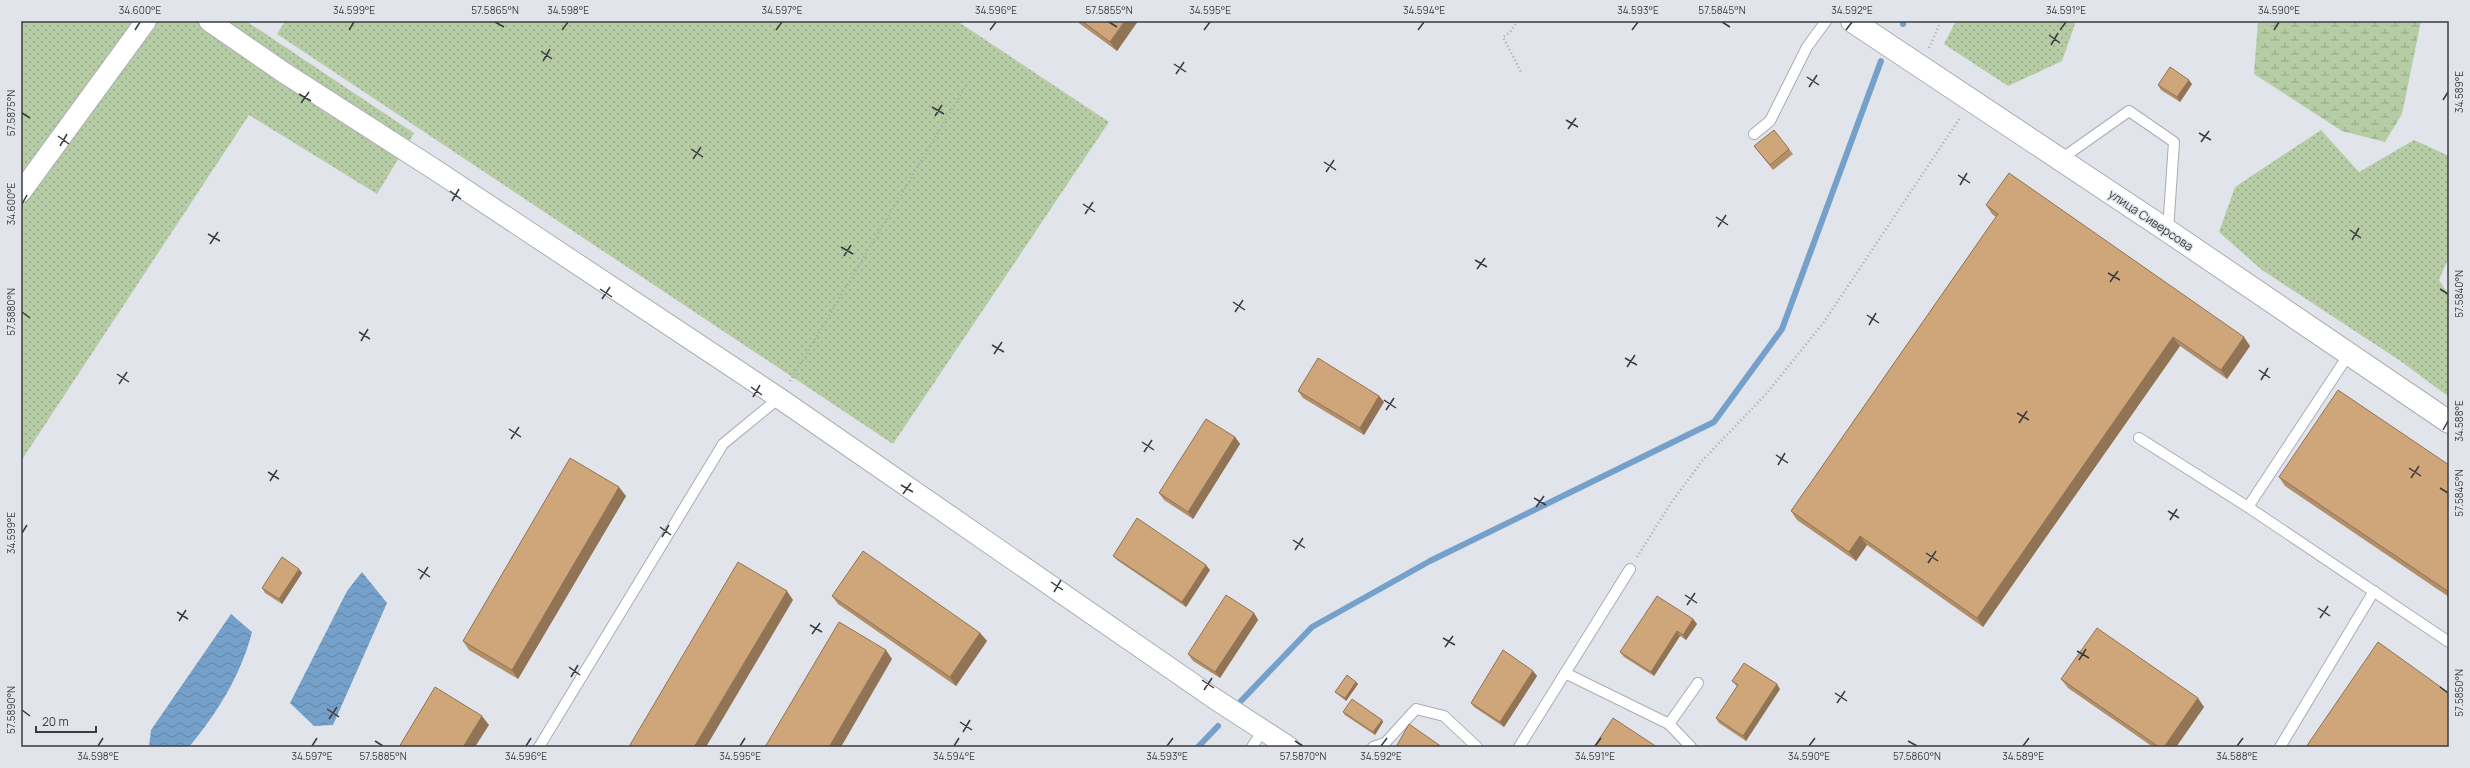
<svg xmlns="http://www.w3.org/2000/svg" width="2470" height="768" font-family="Manrope,sans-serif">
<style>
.grass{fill:url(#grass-dots)}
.wetland{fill:url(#wetland-marsh)}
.water{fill:url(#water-waves)}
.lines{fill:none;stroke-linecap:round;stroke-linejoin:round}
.stream{stroke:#75a0c9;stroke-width:6}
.service-casing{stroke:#aaadb3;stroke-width:12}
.minor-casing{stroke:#aaadb3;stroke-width:22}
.tertiary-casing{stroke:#aaadb3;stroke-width:24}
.path{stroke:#a6a8ae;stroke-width:2.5;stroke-dasharray:1 3;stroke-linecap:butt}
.service{stroke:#fff;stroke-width:10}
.minor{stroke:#fff;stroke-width:20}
.tertiary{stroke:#fff;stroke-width:22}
.wall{fill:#b28f68}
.shaded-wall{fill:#917455}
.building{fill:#cfa679;stroke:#917455}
.ticks{fill:none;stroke:#3a3b3e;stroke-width:1.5}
.labels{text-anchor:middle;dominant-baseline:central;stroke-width:3;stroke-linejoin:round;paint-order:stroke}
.street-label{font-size:12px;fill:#3a3b3e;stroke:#e1e4eb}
.neatline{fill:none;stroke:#3a3b3e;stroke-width:1.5}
.ticks-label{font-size:10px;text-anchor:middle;fill:#3a3b3e}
</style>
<defs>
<pattern id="grass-dots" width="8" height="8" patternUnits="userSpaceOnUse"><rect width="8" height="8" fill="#b5cca4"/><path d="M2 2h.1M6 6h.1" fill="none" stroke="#94a787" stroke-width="1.8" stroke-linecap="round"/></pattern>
<pattern id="wetland-marsh" width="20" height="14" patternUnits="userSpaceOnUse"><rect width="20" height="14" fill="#b5cca4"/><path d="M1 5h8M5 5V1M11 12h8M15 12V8" fill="none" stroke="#94a787"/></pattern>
<pattern id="water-waves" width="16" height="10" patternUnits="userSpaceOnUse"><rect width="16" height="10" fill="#75a0c9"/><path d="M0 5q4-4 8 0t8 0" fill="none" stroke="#6184a5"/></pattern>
</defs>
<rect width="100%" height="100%" fill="#e1e4eb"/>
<g class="grass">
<polygon points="21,21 246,21 414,133 377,194 249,115 21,461"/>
<polygon points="285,21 957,21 1109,122 893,444 277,34"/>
<polygon points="1956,21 2076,21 2062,61 2008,86 1944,44"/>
<polygon points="2321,130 2359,172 2414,140 2449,156 2449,257 2439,280 2449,295 2449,397 2399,360 2262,270 2219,232 2235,187"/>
</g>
<polygon class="wetland" points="2258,21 2421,21 2402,114 2385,142 2342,131 2254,74"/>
<g class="water">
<polygon points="362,572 387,603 333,725 314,726 290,703 347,591"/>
<path d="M231,614L252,632C241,675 217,713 189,747H149L151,730Z"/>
</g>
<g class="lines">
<g class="stream">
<polyline points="1903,21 1903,24"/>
<polyline points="1241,701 1312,627 1430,561 1714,422 1782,329 1881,61"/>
<polyline points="1198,747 1218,726"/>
</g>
<defs>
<g id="service">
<polyline points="1754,134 1770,121 1807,47 1826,21"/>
<polyline points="2061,159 2129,111 2174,142 2168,231"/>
<polyline points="2349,354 2248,507 2449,642"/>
<polyline points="2139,438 2248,507"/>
<polyline points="1565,673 1669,724 1698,683"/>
<polyline points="1669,724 1691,747"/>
<polyline points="539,747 723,444 779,398"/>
<polyline points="1252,747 1263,730"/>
<polyline points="1373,747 1385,743 1416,709 1444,716 1477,747"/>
<polyline points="1519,747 1630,569"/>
<polyline points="2280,747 2374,591"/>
</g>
<g id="minor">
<polyline points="209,21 283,72 437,171 779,398 1215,699 1289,747"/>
<polyline points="21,192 146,21"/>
</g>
<polyline id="tertiary" points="1852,21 2168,231 2449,422"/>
</defs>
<use href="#service" class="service-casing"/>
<use href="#minor" class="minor-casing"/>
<use href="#tertiary" class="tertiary-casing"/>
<g class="path">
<polyline points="1518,21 1510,32 1503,37 1521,72"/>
<polyline points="1929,48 1941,21"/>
<polyline points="790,381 967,84"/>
<polyline points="1637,557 1671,503 1702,461 1767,393 1824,322 1960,118"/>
</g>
<use href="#service" class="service"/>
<use href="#minor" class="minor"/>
<use href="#tertiary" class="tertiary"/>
</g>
<g class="wall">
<polygon points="1076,21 1138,21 1117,51"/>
<polygon points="2192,84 2180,102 2161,90 2158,85"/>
<polygon points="1754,146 1789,149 1793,154 1773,170"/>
<polygon points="1986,205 2250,346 2227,379 2180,346 1983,627 1867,545 1856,561 1797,520 1791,511 1996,217 1992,214"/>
<polygon points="1298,391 1379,396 1384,402 1364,435 1303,398"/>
<polygon points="1235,437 1240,444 1193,519 1164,500 1159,493"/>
<polygon points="2449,465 2449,597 2285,486 2279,477"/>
<polygon points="626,496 518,679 469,650 463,641"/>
<polygon points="1113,556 1210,570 1186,607 1117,560"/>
<polygon points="299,569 302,573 282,604 265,593 262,588"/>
<polygon points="832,596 980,633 987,641 956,686 838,604"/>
<polygon points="1254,613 1258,620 1220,678 1193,661 1188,654"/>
<polygon points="1693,619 1697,624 1686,640 1680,636 1654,676 1624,657 1620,652"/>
<polygon points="1533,671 1537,676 1504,727 1474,707 1471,703"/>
<polygon points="2061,679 2204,707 2176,747 2153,747 2068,688"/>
<polygon points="1732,681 1780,689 1746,741 1719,723 1716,718 1737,686"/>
<polygon points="1356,682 1358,684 1346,701 1337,694 1335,692"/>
<polygon points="1343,712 1382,720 1383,722 1375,735 1345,715"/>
</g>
<g class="shaded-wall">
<polygon points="1125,21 1138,21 1117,51 1110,42"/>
<polygon points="2189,80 2192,84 2180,102 2177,97"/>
<polygon points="2173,337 2180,346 1983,627 1977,618"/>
<polygon points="2244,337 2250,346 2227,379 2221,370"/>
<polygon points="1379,396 1384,402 1364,435 1360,428"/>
<polygon points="1235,437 1240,444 1193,519 1188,512"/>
<polygon points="619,487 626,496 518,679 512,670"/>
<polygon points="1860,536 1867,545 1856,561 1849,552"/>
<polygon points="1206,565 1210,570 1186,607 1182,602"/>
<polygon points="299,569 302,573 282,604 279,599"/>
<polygon points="787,591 793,600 706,747 694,747"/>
<polygon points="1254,613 1258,620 1220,678 1215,672"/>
<polygon points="1693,619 1697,624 1686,640 1683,635"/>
<polygon points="1677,631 1680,636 1654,676 1651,672"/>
<polygon points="980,633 987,641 956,686 950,677"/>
<polygon points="886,650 892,659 841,747 829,747"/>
<polygon points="1533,671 1537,676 1504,727 1500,722"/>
<polygon points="1356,682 1358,684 1346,701 1345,698"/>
<polygon points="1777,684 1780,689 1746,741 1743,736"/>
<polygon points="2198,698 2204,707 2176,747 2164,747"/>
<polygon points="482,716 489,725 475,747 463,747"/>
<polygon points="1382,720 1383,722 1375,735 1373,732"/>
</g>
<g class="building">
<polygon points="1082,21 1125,21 1110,42"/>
<polygon points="2170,67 2189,80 2177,97 2158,85"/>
<polygon points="1774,130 1789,149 1770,165 1754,146"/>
<polygon points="2009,173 2244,337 2221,370 2173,337 1977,618 1860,536 1849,552 1791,511 1998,214 1986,205"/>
<polygon points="1318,358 1379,396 1360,428 1298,391"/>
<polygon points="2338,390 2449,465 2449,592 2279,477"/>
<polygon points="1206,419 1235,437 1188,512 1159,493"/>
<polygon points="570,458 619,487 512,670 463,641"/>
<polygon points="1137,518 1206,565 1182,602 1113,556"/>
<polygon points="863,551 980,633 950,677 832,596"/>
<polygon points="282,557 299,569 279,599 262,588"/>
<polygon points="738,562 787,591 694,747 634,747 630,745"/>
<polygon points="1226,595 1254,613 1215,672 1188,654"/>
<polygon points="1657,596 1693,619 1683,635 1677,631 1651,672 1620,652"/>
<polygon points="839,622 886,650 829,747 765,747"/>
<polygon points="2097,628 2198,698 2164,747 2159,747 2061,679"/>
<polygon points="2378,642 2449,693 2449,747 2306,747"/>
<polygon points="1503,650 1533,671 1500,722 1471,703"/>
<polygon points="1744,663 1777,684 1743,736 1716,718 1738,685 1732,681"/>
<polygon points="1347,675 1356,682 1345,698 1335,692"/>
<polygon points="435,687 482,716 463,747 399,747"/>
<polygon points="1352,699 1382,720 1373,732 1343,712"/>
<polygon points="1613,718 1657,747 1594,747"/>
<polygon points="1409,724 1442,747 1396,747"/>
</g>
<path class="ticks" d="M495,22L504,27M1109,22L1117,27M1722,22L1730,27M135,30L140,22M349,30L354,22M562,30L568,22M776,30L782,22M990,30L996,22M1204,30L1210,22M1418,30L1424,22M1632,30L1638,22M1846,30L1852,22M2060,30L2066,22M2274,30L2279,22M2049,35L2060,43M2051,45L2058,33M541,51L552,59M543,61L550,49M1174,64L1186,72M1176,74L1184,62M1807,77L1819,85M1809,87L1817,75M299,94L311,101M2443,100L2448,92M301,103L309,92M932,107L944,114M22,113L30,118M935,116L942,105M1566,120L1578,127M1568,129L1576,118M2199,133L2211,140M58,136L69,144M2201,142L2209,131M60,146L67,134M691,149L703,157M693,159L701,147M1324,162L1336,170M1326,172L1334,160M1958,175L1970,183M1960,185L1967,173M450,191L461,199M452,201L459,189M22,204L27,195M1083,204L1095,212M1085,214L1093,202M1716,217L1728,225M1718,227L1726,215M2350,230L2361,238M208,234L220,241M2352,240L2359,228M210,244L218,232M841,247L853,254M844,256L851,245M1475,260L1487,267M1477,269L1485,258M2108,273L2120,280M2110,282L2118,271M600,289L612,297M2440,289L2448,294M602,299L610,287M1233,302L1245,310M22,312L30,318M1235,312L1243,300M1867,315L1879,323M1869,325L1876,313M359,332L370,339M361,341L368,329M992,345L1004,352M994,354L1002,342M1625,358L1637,365M1627,367L1635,355M2259,370L2270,378M117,374L129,382M2261,380L2268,368M119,384L127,372M751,387L762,395M753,397L760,385M1384,400L1396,408M1386,410L1394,398M2017,413L2029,420M2019,423L2027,411M509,429L521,437M2443,430L2448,421M511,439L519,427M1142,442L1154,450M1144,452L1152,440M1776,455L1788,463M1778,465L1785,453M2409,468L2421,476M268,472L279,479M2411,478L2419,466M270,481L277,470M901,485L913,492M2440,488L2448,493M903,494L911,483M1534,498L1546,505M1536,507L1544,496M2168,511L2179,518M2170,520L2177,509M660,527L671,535M22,533L27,525M662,537L669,525M1293,540L1305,548M1295,550L1303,538M1926,553L1938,561M1928,563L1936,551M418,569L430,577M420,579L428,567M1051,582L1063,590M1054,592L1061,580M1685,595L1697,603M1687,605L1695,593M2318,608L2330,616M177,612L188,619M2320,618L2328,606M179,621L186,610M810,625L822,632M812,634L820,623M1443,638L1455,645M1445,647L1453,636M2077,651L2089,658M2079,660L2086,649M569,667L580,675M571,677L578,665M1202,680L1214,688M2440,687L2448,693M1204,690L1212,678M1835,693L1847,701M1837,703L1845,691M327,709L339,717M22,710L30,716M329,719L337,707M960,722L972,730M963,732L970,720M375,741L383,746M1295,741L1303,746M1908,741L1917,746M98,746L103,738M312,746L317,738M526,746L531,738M740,746L745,738M954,746L959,738M1167,746L1173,738M1381,746L1387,738M1595,746L1601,738M1809,746L1815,738M2023,746L2029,738M2237,746L2243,738"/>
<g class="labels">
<g class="street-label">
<text transform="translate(2151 220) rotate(34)">улица Сиверсова</text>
</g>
</g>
<rect width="2470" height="768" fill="none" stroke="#e1e4eb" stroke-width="44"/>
<path d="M36 726v6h60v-6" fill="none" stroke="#3a3b3e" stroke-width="2"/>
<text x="42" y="726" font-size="12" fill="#3a3b3e" stroke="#e1e4eb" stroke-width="3" paint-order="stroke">20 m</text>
<rect x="22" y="22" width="2426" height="724" class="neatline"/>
<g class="ticks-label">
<text x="140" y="14">34.600°E</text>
<text x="354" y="14">34.599°E</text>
<text x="495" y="14">57.5865°N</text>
<text x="568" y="14">34.598°E</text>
<text x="782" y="14">34.597°E</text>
<text x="996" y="14">34.596°E</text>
<text x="1109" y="14">57.5855°N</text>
<text x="1210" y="14">34.595°E</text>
<text x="1424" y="14">34.594°E</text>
<text x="1638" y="14">34.593°E</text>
<text x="1722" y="14">57.5845°N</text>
<text x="1852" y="14">34.592°E</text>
<text x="2066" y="14">34.591°E</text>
<text x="2279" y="14">34.590°E</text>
<text transform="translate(2459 92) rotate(-90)" y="4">34.589°E</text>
<text transform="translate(11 113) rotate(-90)" y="4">57.5875°N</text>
<text transform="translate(11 204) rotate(-90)" y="4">34.600°E</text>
<text transform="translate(2459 294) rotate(-90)" y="4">57.5840°N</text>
<text transform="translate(11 312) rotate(-90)" y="4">57.5880°N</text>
<text transform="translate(2459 421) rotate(-90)" y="4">34.588°E</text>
<text transform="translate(2459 493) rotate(-90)" y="4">57.5845°N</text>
<text transform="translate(11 533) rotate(-90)" y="4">34.599°E</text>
<text transform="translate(2459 693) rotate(-90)" y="4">57.5850°N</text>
<text transform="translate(11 710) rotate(-90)" y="4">57.5890°N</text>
<text x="98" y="760">34.598°E</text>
<text x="312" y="760">34.597°E</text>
<text x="383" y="760">57.5885°N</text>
<text x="526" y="760">34.596°E</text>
<text x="740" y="760">34.595°E</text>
<text x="954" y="760">34.594°E</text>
<text x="1167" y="760">34.593°E</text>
<text x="1303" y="760">57.5870°N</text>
<text x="1381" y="760">34.592°E</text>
<text x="1595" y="760">34.591°E</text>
<text x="1809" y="760">34.590°E</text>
<text x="1917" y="760">57.5860°N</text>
<text x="2023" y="760">34.589°E</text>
<text x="2237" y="760">34.588°E</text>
</g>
</svg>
